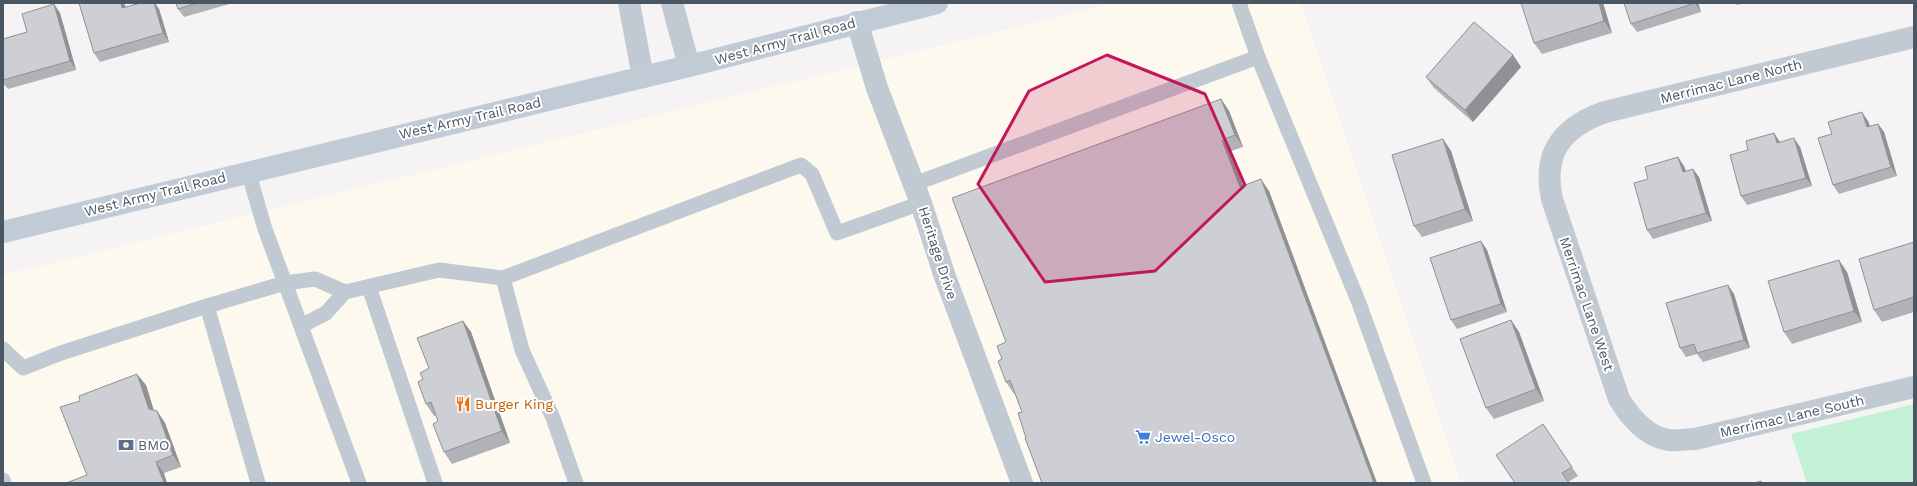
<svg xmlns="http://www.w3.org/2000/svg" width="1917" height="486" font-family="'Work Sans',sans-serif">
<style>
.commercial{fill:#fdf9ef}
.green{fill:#c3f1d5}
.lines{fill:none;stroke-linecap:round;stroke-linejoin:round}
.lane{stroke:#c1cad2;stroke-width:15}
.street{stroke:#c1cad2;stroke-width:22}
.secondary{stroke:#c1cbd6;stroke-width:22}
.wall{fill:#b0b2b7}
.shaded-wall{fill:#909195}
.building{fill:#cdcfd5;stroke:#909195}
.marked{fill:#c2185b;fill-opacity:0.2;stroke:#c2185b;stroke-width:3;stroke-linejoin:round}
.labels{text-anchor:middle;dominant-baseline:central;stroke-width:4;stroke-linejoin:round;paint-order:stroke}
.street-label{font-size:14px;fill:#4a5661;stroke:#fff}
.food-label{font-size:14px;fill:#c56008;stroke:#fff;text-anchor:start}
.shop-label{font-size:14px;fill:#366cbe;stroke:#fff;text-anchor:start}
.service-label{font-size:14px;fill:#4e5e75;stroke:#fff;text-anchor:start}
</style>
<rect width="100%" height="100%" fill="#f5f3f3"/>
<polygon class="commercial" points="1115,3 1301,3 1461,483 3,483 3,275"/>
<polygon class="green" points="1914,404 1914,483 1807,483 1791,434"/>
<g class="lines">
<g class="lane">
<polyline points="1239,3 1258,57 1359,303 1424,483"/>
<polyline points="248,171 265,229 359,483"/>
<polyline points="914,184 1258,57"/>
<polyline points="369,287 435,483"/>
<polyline points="301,326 326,313 345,292 439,270 503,278"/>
<polyline points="3,349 23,368 61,353 207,306"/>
<polyline points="3,480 4,483"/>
<polyline points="258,483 207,306 285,283 315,279 345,292"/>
<polyline points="576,483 553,418 522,350 503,278 801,165 812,174 837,233 921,203"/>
</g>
<g class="street">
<polyline points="629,3 643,77"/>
<polyline points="672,3 689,66"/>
<polyline points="857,22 877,88 921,203 944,274 1022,483"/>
<path d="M1914,37L1605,112C1562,127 1542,153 1552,199L1619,399C1630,417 1647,437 1669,440C1678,441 1687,439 1695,439L1914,387"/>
</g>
<polyline class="secondary" points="3,232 689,66 937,3"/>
</g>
<g class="wall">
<polygon points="79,3 124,3 126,7 159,9 169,42 100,62 94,53"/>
<polygon points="176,3 233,3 184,17 178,9"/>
<polygon points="1521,3 1603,3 1612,33 1542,54 1534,43"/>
<polygon points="1624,3 1698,3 1701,12 1637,32 1631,24"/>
<polygon points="1735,3 1745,3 1737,5"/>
<polygon points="54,4 60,13 76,70 8,89 3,83 3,39 27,32"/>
<polygon points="1513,55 1521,67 1473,122 1434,88 1426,77"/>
<polygon points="1221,99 1229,111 1243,147 1231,151 1243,186 1269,191 1377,483 1042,483 1026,438 1022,412 1015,394 1014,394 1006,382 1002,359 1006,342"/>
<polygon points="1868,121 1870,126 1878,124 1884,132 1897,176 1839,194 1833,185"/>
<polygon points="1443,139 1451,151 1473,221 1422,237 1414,226"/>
<polygon points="1780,142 1800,147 1812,186 1747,205 1741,196"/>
<polygon points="1684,166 1686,171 1699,177 1712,221 1653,239 1647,230 1648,179"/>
<polygon points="1914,242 1914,312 1882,322 1874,310"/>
<polygon points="1487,250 1507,312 1457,329 1451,320"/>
<polygon points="1847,272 1862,322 1792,344 1784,332"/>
<polygon points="1734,294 1750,348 1703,362 1697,354 1686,357 1680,348"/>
<polygon points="1511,320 1519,332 1544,401 1494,419 1486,408"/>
<polygon points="463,321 471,332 510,443 452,464 444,452 438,421 436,415 434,416 426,404 423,379 429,368"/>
<polygon points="146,385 154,411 157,411 165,423 181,467 164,473 87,475"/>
<polygon points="1543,424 1578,476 1568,482 1515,483"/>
</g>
<g class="shaded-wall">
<polygon points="121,3 124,3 128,17 122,8"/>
<polygon points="154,3 155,3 159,9 169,42 163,33"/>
<polygon points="1599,3 1603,3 1612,33 1604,21"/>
<polygon points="1695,3 1698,3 1701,12"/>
<polygon points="54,4 60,13 76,70 70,61"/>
<polygon points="1513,55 1521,67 1473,122 1465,110"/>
<polygon points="1221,99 1229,111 1243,147 1235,135"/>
<polygon points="1862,112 1868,121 1873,136 1867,127"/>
<polygon points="1878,124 1884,132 1897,176 1891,167"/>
<polygon points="1774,133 1780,142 1783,152 1777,143"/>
<polygon points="1794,138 1800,147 1812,186 1806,178"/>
<polygon points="1443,139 1451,151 1473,221 1465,209"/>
<polygon points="1222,140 1231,151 1248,199 1240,187"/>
<polygon points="1678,157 1684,166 1689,180 1683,172"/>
<polygon points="1693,169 1699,177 1712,221 1706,213"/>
<polygon points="1261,179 1269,191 1377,483 1374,483"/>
<polygon points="1481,241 1487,250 1507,312 1501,304"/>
<polygon points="1839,260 1847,272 1862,322 1854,311"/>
<polygon points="1728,285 1734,294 1750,348 1744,340"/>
<polygon points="1511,320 1519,332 1544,401 1536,389"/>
<polygon points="463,321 471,332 510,443 502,431"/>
<polygon points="137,374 146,385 157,421 149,409"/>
<polygon points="157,411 165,423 181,467 173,455"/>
<polygon points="156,462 164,473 167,483 164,483"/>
</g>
<g class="building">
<polygon points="79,3 121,3 122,8 141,3 154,3 163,33 94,53"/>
<polygon points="176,3 197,3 178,9"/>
<polygon points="1521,3 1599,3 1604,21 1534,43"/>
<polygon points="1624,3 1695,3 1631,24"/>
<polygon points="54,4 70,61 3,80 3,39 27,32 22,14"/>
<polygon points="1474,22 1513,55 1465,110 1426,77"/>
<polygon points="1221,99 1235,135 1222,140 1240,187 1261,179 1374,483 1042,483 1025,438 1026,438 1018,413 1022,412 1010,380 1006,382 998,361 1002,359 997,346 1006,342 952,198"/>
<polygon points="1862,112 1867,127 1878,124 1891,167 1833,185 1818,138 1832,134 1828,122"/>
<polygon points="1774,133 1777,143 1794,138 1806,178 1741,196 1730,155 1748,150 1746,141"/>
<polygon points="1443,139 1465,209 1414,226 1392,155"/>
<polygon points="1678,157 1683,172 1693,169 1706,213 1647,230 1634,183 1648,179 1645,167"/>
<polygon points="1481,241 1501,304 1451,320 1430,258"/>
<polygon points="1914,242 1914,297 1874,310 1859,259"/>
<polygon points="1839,260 1854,311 1784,332 1768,281"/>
<polygon points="1728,285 1744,340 1697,353 1694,344 1680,348 1666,303"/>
<polygon points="1511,320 1536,389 1486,408 1460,339"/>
<polygon points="463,321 502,431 444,452 433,424 438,421 431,402 426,404 418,382 423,379 420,373 429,368 417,338"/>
<polygon points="137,374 149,409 157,411 173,455 156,462 164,483 66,483 87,475 60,407 80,401 79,396"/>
<polygon points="1543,424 1572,467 1562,473 1569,483 1515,483 1496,455"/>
<polygon points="1761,481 1761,483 1754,483"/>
</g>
<path class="marked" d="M1107,55L1205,94L1245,185L1155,271L1045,282L978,184L1029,91Z"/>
<defs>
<symbol id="restaurant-bare" viewBox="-9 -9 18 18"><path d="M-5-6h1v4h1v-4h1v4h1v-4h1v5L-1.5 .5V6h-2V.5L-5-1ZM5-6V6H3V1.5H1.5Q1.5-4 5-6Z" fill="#e8710a" stroke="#fff" stroke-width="2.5" paint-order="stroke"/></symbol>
<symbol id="supermarket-bare" viewBox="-9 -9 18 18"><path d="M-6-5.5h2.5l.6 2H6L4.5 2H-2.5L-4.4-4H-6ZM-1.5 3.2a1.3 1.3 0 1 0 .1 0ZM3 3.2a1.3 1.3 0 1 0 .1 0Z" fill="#3f7fe0" stroke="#fff" stroke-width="2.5" paint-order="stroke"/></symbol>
<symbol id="bank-bare" viewBox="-9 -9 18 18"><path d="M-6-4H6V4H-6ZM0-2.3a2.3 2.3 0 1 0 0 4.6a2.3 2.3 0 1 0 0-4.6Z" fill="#5c6f8a" stroke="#fff" stroke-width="2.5" paint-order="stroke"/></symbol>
</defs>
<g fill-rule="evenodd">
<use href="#restaurant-bare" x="452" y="393" width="22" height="22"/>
<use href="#supermarket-bare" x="1132" y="426" width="22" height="22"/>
<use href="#bank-bare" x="115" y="434" width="22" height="22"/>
</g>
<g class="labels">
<g class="street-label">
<text transform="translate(785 41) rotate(-15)">West Army Trail Road</text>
<text transform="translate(1731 81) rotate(-14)">Merrimac Lane North</text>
<text transform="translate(470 118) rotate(-13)">West Army Trail Road</text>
<text transform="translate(155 194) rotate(-14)">West Army Trail Road</text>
<text transform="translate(938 253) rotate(72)">Heritage Drive</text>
<text transform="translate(1587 304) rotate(71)">Merrimac Lane West</text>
<text transform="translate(1792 416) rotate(-13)">Merrimac Lane South</text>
</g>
<g class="food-label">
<text x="475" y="404">Burger King</text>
</g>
<g class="shop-label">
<text x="1155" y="437">Jewel-Osco</text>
</g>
<g class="service-label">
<text x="138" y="445">BMO</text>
</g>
</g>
<rect width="1917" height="486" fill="none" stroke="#4a5661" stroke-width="8"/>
</svg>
